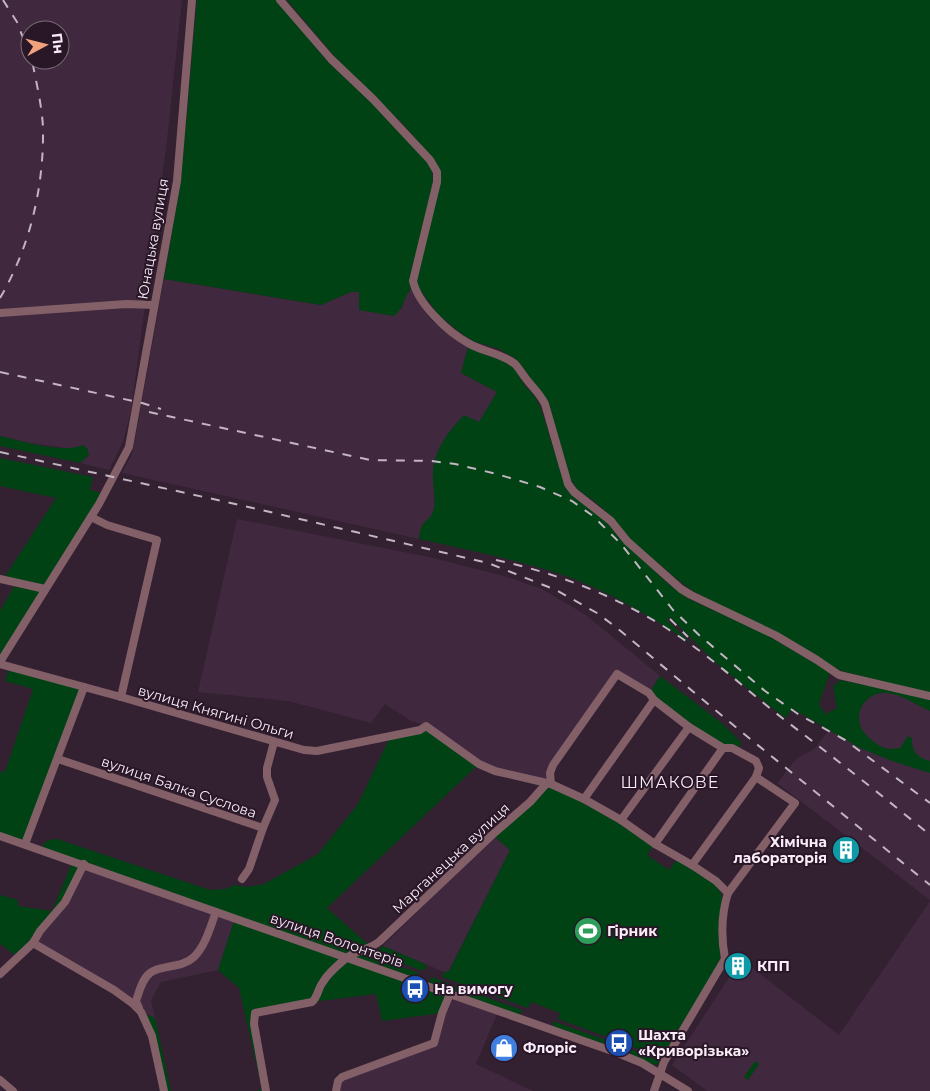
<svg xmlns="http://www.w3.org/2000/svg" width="930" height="1091" font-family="Montserrat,sans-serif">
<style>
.built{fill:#40283e;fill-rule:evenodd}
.green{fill:#014215}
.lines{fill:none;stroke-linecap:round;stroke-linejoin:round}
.minor{stroke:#835f68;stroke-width:8}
.rail{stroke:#c3b5c2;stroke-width:2;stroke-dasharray:9 9;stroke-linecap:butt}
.labels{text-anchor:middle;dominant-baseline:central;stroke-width:4;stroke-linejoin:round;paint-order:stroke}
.street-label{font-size:14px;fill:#f9ecf8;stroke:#291727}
.poi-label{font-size:14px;font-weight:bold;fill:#f9ecf8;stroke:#291727;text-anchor:start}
.quarter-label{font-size:16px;letter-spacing:1px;fill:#f9ecf8;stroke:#291727}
</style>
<rect width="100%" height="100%" fill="#332031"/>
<g class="built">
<path d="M0,0H182L167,140L131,411L123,442L109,470L80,463L89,455L74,449L29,443L0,436ZM30,30H60V60H30Z"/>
<polygon points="164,279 321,305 351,292 359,292 401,310 406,295 411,289 431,320 468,347 461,373 497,392 479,423 433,473 435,494 434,509 431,518 424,523 421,528 419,539 122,473 132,454 135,440"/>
<polygon points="237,519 429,557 504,576 542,589 586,615 660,676 650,692 618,671 550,765 548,781 495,771 426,726 411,721 385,704 371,723 288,701 198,692"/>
<polygon points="869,681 930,696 930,900 777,783 797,758 814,749"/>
<polygon points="494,836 510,850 448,972 444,972 383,946"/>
<polygon points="84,864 235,918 218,970 161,982 151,1000 155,1018 141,1012 132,1003 33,943"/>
<polygon points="930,901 930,1091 707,1091 672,1065 741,959 839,1035"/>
<polygon points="450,994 499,1010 476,1064 533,1091 336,1091 338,1081 429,1045"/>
</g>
<g class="green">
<path d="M197,0H276L328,62L370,101L427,161L432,172L433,183L409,281L411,289C402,300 405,307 394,316L359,310V292H351L321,305L164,279L181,181Z"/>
<polygon points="287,0 930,0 930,693 849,673 836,669 821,658 777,632 723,607 693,591 678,580 630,539 614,519 594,501 578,490 570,478 549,403 519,362 513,357 499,349 473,341 458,331 438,314 418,287 416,280 439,168 433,158 402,123 336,58"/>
<path d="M468,347L491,355L513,366L525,386L533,394L540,406L564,482L570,494L608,523L665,581L678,591L689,599L765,634L830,672L819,704L825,714L837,708L833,687L840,680L902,692L930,700V711C916,705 903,695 888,693C870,691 855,707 860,725C863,735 879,748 889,749C893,749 897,748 900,748L908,736L912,738C912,752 917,757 930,761V773L892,761L860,748L793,709L785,718L716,663L670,617L667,620L692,644C650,616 606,589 557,573C512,559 465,549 419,539C420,534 420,528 423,524C428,518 432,517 434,508C436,496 432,485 433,473C434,449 449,431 464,415L479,422L497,392L461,373Z"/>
<path d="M0,436C23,441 61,454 83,445L87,448L89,455L80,463L0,446Z"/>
<polygon points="0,458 93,477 90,490 102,493 45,586 4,578 56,498 0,486"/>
<polygon points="15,585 42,591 0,658 0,611"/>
<polygon points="10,666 84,687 25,844 0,836 0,771 5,772 33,689 5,681"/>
<path d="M660,676L722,723L742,743L736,749C703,741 676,714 650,692Z"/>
<polygon points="426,726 479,764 327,908 370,946 348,956 450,994 442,1013 382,1021 376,994 312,1002 256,1013 266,1091 256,1091 262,1089 239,988 218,970 235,918 85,865 75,885 18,957 0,944 0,895 18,900 18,906 52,911 73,861 41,847 48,840 57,839 210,890 226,889 234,885 246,887 264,884 318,854 358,804 391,735"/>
<path d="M547,787C573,788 630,829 654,844L647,855L669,870L677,859L714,883L721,893L723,901L720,910V958L717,967L661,1059L624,1043L625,1039L617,1036L615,1040L558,1019L560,1013L531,1002L528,1008L442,977L444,972L449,971L510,850L494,836Z"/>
<polygon points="383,946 427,965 423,971 374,953"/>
<polygon points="361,953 419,973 414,978 358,958 358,956"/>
<polygon points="431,977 522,1010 520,1016 429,983"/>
<polygon points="141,1012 155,1018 171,1091 163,1091 152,1036"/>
<polygon points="553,1021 614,1043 612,1047 553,1027"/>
<polygon points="623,1046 660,1061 657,1065 651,1064 622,1050"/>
<polygon points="755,1061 759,1064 748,1080 744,1077"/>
</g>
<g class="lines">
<g class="minor">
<path d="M280,0L331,59L373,99L430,160L437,172V182L413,281C418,304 448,332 468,343C483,352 501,353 515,364C518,367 521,372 524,376C531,386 540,393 545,404L568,484L574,492L611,521L627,541L681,589L691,595L775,635L817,660L839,675L930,696"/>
<polyline points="0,313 126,304 154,305"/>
<polyline points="91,517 107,525 157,540 121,697"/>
<polyline points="0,579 45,589"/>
<polyline points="0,662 99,504 129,447 177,181 192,0"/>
<path d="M0,664L121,697L304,750L317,751L420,730L426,726L479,764L495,771L551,784L584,799L621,820L655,844L692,865L716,881L728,893C721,915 721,937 725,959L664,1062L654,1091"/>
<polyline points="58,759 263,828 275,800 267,777 267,768 274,742"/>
<polyline points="551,784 550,773 553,765 617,674 649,693 654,700 689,727 723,748 732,748 756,761 759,768 756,777 692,865"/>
<polyline points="584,799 654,700"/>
<polyline points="621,820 689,727"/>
<polyline points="0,836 615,1052 642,1063 688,1091"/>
<polyline points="25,844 84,687"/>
<polyline points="655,844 723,748"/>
<polyline points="242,879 249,869 263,828"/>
<polyline points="728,893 795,803 756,777"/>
<polyline points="33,943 114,990 132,1003 141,1012 152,1036 164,1091"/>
<polyline points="0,974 33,943 40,931 65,902 84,864"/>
<path d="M139,1008L136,1001C139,992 142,979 150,973C162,964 181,969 194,957C206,945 210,927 216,912"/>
<polyline points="0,1080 13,1091"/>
<path d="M266,1091L254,1024L255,1013L312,1002C318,997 318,988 323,982C328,973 337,966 345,959C355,950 368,951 380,941L492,835L530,802L546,784"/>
<polyline points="336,1091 338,1081 342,1077 434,1043 442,1013 450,994"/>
</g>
<g class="rail">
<polyline points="3,0 17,22 30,56"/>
<path d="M0,298C30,247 44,187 43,128C42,105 36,82 32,60"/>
<polyline points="0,372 142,403 161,409"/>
<polyline points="149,412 370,460 432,461 455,464 497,474 540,487 572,501 593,516 621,544 673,610 699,635 739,669 765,691 798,714 845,740 930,803"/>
<polyline points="0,452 240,505 488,563 556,590 597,613 617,628 738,729 930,885"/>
<path d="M496,560C561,574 624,599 680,637C719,663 753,696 790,724C837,760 884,797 930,835"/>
<polyline points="670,619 688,637"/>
</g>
</g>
<defs>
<symbol id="building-disc" viewBox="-11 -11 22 22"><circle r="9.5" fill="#0f9aa8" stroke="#291727"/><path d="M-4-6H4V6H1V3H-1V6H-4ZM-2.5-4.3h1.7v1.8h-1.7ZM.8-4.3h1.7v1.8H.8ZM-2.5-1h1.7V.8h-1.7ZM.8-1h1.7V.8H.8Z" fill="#fff"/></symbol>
<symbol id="stadium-disc" viewBox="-11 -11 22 22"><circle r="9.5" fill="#2e9e5b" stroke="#291727"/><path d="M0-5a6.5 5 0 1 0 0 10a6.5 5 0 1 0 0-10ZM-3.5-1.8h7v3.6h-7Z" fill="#fff"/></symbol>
<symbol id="bus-disc" viewBox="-11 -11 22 22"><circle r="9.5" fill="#1a4fb4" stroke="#291727"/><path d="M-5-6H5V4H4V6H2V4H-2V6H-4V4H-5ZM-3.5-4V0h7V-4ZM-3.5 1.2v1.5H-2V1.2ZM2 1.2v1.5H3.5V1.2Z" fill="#fff"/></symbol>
<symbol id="shop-disc" viewBox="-11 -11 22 22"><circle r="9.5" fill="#3f7fe0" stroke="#291727"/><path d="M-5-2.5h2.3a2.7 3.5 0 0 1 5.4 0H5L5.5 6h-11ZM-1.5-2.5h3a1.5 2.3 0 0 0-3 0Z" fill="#fff"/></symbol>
</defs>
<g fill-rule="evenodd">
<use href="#building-disc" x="830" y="834" width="32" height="32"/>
<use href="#stadium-disc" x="572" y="915" width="32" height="32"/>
<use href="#building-disc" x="722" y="950" width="32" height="32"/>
<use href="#bus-disc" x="399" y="973" width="32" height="32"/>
<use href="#bus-disc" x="603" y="1027" width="32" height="32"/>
<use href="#shop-disc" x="488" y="1032" width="32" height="32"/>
</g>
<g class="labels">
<g class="street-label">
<text transform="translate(153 239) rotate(-80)">Юнацька вулиця</text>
<text transform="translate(216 712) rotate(16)">вулиця Княгині Ольги</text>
<text transform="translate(179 787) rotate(19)">вулиця Балка Суслова</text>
<text transform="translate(451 858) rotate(-43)">Марганецька вулиця</text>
<text transform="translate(337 940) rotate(19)">вулиця Волонтерів</text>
</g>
<g class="poi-label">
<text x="827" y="842" text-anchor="end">Хімічна<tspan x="827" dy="16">лабораторія</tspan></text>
<text x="607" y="931">Гірник</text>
<text x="757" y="966">КПП</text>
<text x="434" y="989">На вимогу</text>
<text x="638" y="1035">Шахта<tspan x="638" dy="16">«Криворізька»</tspan></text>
<text x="523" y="1048">Флоріс</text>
</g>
<g class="quarter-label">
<text x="670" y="782">ШМАКОВЕ</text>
</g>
</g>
<g transform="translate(45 45) rotate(83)"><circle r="24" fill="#291727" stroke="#7c6c7b"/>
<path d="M0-4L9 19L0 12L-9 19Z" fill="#f1a17c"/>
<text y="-8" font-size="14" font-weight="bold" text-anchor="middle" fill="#f9ecf8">Пн</text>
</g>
</svg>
